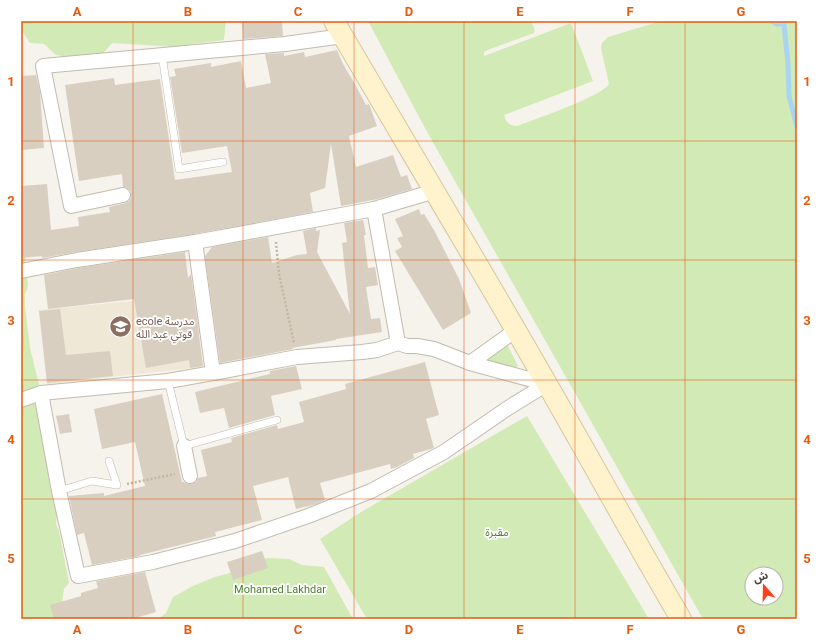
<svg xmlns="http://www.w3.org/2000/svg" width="818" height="640" font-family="Roboto,'Noto Sans Arabic',sans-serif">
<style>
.education{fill:#efe8d6}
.green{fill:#d2eab5;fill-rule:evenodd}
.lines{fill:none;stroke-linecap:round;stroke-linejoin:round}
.stream{stroke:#a9d4f2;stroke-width:5}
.building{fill:#d8cfc1}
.lane-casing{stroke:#c2bbae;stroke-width:8}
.street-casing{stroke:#c2bbae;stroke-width:16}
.secondary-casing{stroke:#d6c79b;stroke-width:22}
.path{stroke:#c4b79f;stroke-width:2.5;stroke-dasharray:2 2;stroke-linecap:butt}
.lane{stroke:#fff;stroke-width:7}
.street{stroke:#fff;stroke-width:14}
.secondary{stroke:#fff3cd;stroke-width:20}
.grid{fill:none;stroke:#e8590c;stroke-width:1;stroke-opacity:0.55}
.labels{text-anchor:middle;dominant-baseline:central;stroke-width:3.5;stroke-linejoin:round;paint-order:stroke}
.education-label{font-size:11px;fill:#785e54;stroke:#fff;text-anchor:start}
.park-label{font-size:11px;fill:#4a7f2a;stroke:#fff}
.neatline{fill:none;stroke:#e8590c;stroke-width:1.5}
.grid-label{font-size:13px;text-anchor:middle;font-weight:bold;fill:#e8590c}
</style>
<rect width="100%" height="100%" fill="#f6f3ec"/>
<polygon class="education" points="191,279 202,333 196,335 201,367 47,384 39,310 133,301 132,286"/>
<g class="green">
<polygon points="21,21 226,21 224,40 192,44 176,47 112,43 97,60 79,59 56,55 44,44 30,43 21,29"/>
<path d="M368,21H531L535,30L534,33L485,51L484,53V56L571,23L593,81L504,115C507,123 508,125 517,126C533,120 603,96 609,84L601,48L602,43L608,37L661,21H797V619H703L426,130ZM752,574H776V598H752Z"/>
<polygon points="21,253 25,254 28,285 25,295 25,306 30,348 41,393 45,440 45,454 51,492 57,514 56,524 59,531 69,583 64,589 61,610 61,619 21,619"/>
<polygon points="506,342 518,366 509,370 483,359"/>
<polygon points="527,416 649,619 367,619 320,539 361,512"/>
<polygon points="267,558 289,559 302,565 324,567 353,619 158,619 166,613 173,597 193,586 215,577 237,571"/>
</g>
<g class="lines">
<polyline class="stream" points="772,21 777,24 784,24 788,64 789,96 797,127"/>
</g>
<g class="building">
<polygon points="242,21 282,21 283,36 243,39"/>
<polygon points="337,50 343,64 356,86 366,105 369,104 377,126 349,136 356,167 393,155 401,177 407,175 412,189 378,199 341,206 331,144 325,188 310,193 313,212 194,234 76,252 42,258 42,256 21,258 21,186 47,184 51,230 79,226 78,217 110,212 109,207 126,203 129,201 131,197 131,193 130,190 126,187 123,187 122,174 79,181 65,85 114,78 115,85 160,79 175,180 232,172 227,146 182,153 170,77 176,76 174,69 211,63 211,67 241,61 246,88 271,83 265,54 284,53 284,56 304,52 305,57"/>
<polygon points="36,75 40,92 44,148 21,150 21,76"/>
<polygon points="419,209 421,215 424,214 434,230 459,279 471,313 443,330 395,251 402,247 397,238 403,236 395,219"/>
<polygon points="363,220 366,235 364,235 368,268 375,267 378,285 366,287 371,319 380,318 382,332 336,339 336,340 292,348 293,349 220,363 205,256 212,247 268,237 272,263 297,255 307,254 303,231 316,228 316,231 320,230 317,252 350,314 342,243 347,242 344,223"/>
<polygon points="185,252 188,278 191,274 203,366 190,368 189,360 146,368 134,299 48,309 44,275 78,268"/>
<polygon points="60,309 66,355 110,351 113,376 47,383 39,311"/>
<polygon points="425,362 439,415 426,419 434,448 413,454 414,458 397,467 391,469 390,464 320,483 325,500 316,504 296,509 288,477 253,486 262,520 215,532 216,536 140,555 140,556 92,565 84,533 77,535 69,496 104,493 104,496 145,486 135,442 102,449 94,409 162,394 182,482 184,482 187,484 191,484 196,482 198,478 207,476 201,450 232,442 231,438 277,425 278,429 304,422 299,402 346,389 345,384"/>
<polygon points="296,366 302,389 271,396 275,415 229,428 224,408 200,413 195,392 270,374 270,371"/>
<polygon points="69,414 72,432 60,434 56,416"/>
<polygon points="262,551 268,568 233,580 227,562"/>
<polygon points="145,572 156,612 132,619 54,619 50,605 81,596 81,593 98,588 96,581"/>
</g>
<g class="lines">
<defs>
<g id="lane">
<polyline points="162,55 179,169 223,162"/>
<polyline points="168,381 184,446 277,420"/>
<polyline points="59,491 92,481 117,485 109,461"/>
</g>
<g id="street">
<polyline points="123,195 71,206 43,66 285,44 343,36"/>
<polyline points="374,209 398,343"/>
<polyline points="195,242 213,373"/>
<polyline points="21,271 77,260 195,242 374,209 435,191"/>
<polyline points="470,363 516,330"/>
<polyline points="41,393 59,491 78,576 153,562 235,541 308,516 371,491 444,452 508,408 547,384"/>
<polyline points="21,400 41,393 168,381 213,373 297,357 362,352 377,350 398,343 407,346 417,346 434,349 470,363 547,384"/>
<polyline points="184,446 190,476"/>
</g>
<path id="secondary" d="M334,21C405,142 477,262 547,384C592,462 635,541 681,619"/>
</defs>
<use href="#lane" class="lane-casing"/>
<use href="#street" class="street-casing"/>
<use href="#secondary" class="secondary-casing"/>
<g class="path">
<polyline points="276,242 279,274 294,343"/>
<polyline points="127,484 175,474"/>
</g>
<use href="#lane" class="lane"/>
<use href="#street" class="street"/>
<use href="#secondary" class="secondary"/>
</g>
<path class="grid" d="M133,21V619M243,21V619M354,21V619M464,21V619M575,21V619M685,21V619M21,141H797M21,260H797M21,380H797M21,499H797"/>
<defs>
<symbol id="school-disc" viewBox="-11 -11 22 22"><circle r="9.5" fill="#8d6e63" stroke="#fff"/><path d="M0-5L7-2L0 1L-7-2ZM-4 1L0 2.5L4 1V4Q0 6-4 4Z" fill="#fff"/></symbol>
</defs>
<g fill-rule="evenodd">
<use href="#school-disc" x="108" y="314" width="25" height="25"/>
</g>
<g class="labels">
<g class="education-label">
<text x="136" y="321">ecole مدرسة<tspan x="136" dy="13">قوتي عبد الله</tspan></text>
</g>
<g class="park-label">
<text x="497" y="532">مقبرة</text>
<text x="280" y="589">Mohamed Lakhdar</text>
</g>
</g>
<rect width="818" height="640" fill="none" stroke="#ffffff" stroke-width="44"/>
<g transform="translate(764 586) rotate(340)"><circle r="19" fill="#ffffff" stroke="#b7b4b0"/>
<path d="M0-3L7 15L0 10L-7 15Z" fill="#fc3f1d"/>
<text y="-6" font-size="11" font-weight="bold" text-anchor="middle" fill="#4b4439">ش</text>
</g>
<rect x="22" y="22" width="774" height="596" class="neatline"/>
<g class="grid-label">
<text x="77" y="16">A</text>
<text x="188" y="16">B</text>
<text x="298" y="16">C</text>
<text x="409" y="16">D</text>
<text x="520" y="16">E</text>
<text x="630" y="16">F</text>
<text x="741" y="16">G</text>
<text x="11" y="86">1</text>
<text x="807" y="86">1</text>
<text x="11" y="205">2</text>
<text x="807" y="205">2</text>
<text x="11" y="325">3</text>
<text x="807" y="325">3</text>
<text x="11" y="444">4</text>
<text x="807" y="444">4</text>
<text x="11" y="563">5</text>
<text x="807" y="563">5</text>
<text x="77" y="634">A</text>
<text x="188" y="634">B</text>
<text x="298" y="634">C</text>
<text x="409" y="634">D</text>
<text x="520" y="634">E</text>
<text x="630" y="634">F</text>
<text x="741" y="634">G</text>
</g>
</svg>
